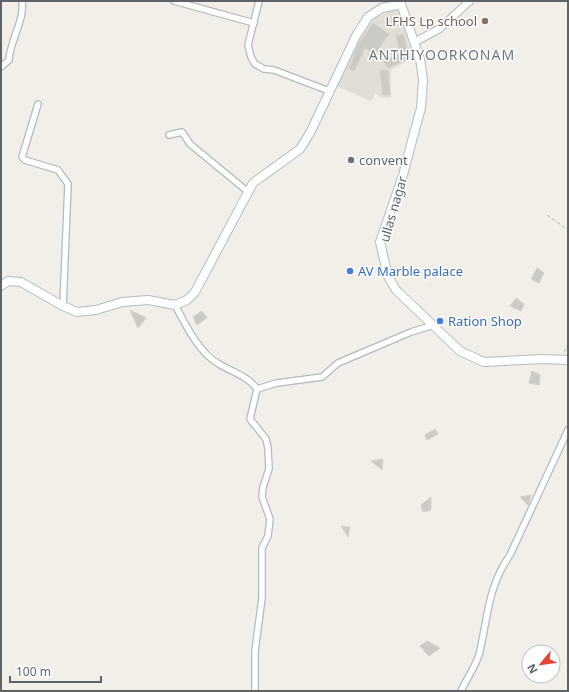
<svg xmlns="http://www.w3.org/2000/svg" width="569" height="692" font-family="'Noto Sans',sans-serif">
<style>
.education{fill:#e1ded6}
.building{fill:#cccac5;stroke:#d6d1c6}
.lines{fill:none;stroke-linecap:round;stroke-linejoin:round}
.minor-casing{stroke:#b5b8bc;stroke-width:8}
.tertiary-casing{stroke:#b5b8bc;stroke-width:9}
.secondary-casing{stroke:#b6babf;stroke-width:10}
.path{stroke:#9cc7a9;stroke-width:1;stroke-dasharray:4 2;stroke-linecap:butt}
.minor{stroke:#fff;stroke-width:5.5}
.tertiary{stroke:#fff;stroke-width:7}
.secondary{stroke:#fff;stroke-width:8}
.education-dot{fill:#8d6e63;stroke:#fff;stroke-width:1.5}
.worship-dot{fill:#6b7280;stroke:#fff;stroke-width:1.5}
.shop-dot{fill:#3f7fe0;stroke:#fff;stroke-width:1.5}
.labels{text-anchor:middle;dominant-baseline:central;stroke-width:3;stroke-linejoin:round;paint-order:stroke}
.education-label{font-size:13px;fill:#785e54;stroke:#fff;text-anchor:end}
.worship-label{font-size:13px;fill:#5b616d;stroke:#fff;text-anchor:start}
.street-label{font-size:13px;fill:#5f6368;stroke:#fff}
.shop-label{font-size:13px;fill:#366cbe;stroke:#fff;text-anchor:start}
.neighbourhood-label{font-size:14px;letter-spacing:1px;fill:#70757a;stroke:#fff}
</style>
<rect width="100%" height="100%" fill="#f1efe8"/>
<polygon class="education" points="393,10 399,12 413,58 391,70 391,97 382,98 375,93 373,99 370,101 337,86 356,44 372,20"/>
<g class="building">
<polygon points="373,23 389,34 375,54 365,48 354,71 349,69 358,45"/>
<polygon points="403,34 410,58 388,68 384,61 401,54 396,36"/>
<polygon points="380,70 388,71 390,95 383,95"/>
<polygon points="537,268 544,273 539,283 531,279"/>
<polygon points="516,298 524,304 521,311 510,306"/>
<polygon points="130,310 146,318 138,328"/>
<polygon points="202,311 207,318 197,325 193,317"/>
<polygon points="439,316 445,321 441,325 436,320"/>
<polygon points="532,371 540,375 539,385 529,383"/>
<polygon points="435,429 438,434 427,440 425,435"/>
<polygon points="383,459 382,470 371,461"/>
<polygon points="531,495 528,505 520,497"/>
<polygon points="431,497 431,510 423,512 421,505"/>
<polygon points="341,526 350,527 348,537"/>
<polygon points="427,641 440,648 429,656 420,646"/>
</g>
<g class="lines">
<defs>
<g id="minor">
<polyline points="174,1 254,23"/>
<polyline points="259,1 248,45 251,57 255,64 264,69 274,70 329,91"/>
<path d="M1,67L9,60C10,40 25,20 22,1"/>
<polyline points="38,104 22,157 25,160 58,170 68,184 63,306"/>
<polyline points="169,135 182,132 190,144 247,191"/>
<path d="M175,305C185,324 199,353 219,364C232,372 248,376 257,389L250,419L266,439L268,448L269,469L263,487L262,497L270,519L268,536L262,548V598L255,651V691"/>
<polyline points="257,389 277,383 322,377 338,363 411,332 434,325"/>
<path d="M461,691C466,680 475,667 479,655C488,618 487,588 510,555L568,430"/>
</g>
<polyline id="tertiary" points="415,42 439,29 470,1"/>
<g id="secondary">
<polyline points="400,1 420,59 423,80 421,108 413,137 403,175 380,242 388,276 396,290 460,351 484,362 542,359 568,360"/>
<polyline points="1,286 8,281 21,282 63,306 77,312 96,310 122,302 148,300 175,305 187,300 195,292 253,183 300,149 310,133 356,36 368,17 382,8 397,5 400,2"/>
</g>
</defs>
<use href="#minor" class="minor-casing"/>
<use href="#tertiary" class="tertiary-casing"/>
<use href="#secondary" class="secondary-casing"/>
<g class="path">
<polyline points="547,215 568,230"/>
<polyline points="564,352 568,344"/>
</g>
<use href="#minor" class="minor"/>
<use href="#tertiary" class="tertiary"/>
<use href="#secondary" class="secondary"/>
</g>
<circle class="education-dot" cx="485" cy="21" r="4"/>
<circle class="worship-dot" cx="351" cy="160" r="4"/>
<g class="shop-dot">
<circle cx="350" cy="271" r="4"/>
<circle cx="440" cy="321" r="4"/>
</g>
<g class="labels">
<g class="education-label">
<text x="477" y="21">LFHS Lp school</text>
</g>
<g class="worship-label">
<text x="359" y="160">convent</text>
</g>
<g class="street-label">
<text transform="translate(393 209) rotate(-74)">ullas nagar</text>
</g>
<g class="shop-label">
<text x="358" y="271">AV Marble palace</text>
<text x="448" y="321">Ration Shop</text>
</g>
<g class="neighbourhood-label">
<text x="442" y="54">ANTHIYOORKONAM</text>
</g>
</g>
<rect width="569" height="692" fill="none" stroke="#5f6368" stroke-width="4"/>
<g transform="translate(541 664) rotate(241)"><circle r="19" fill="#ffffff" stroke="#bfc1c3"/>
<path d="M0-3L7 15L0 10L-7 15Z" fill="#ea4335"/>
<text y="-6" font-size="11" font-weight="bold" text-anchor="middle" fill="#5f6368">N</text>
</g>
<path d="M10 676v6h91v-6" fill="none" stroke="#5f6368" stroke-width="2"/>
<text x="16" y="676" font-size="12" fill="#5f6368" stroke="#ffffff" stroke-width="3" paint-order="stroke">100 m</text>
</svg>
